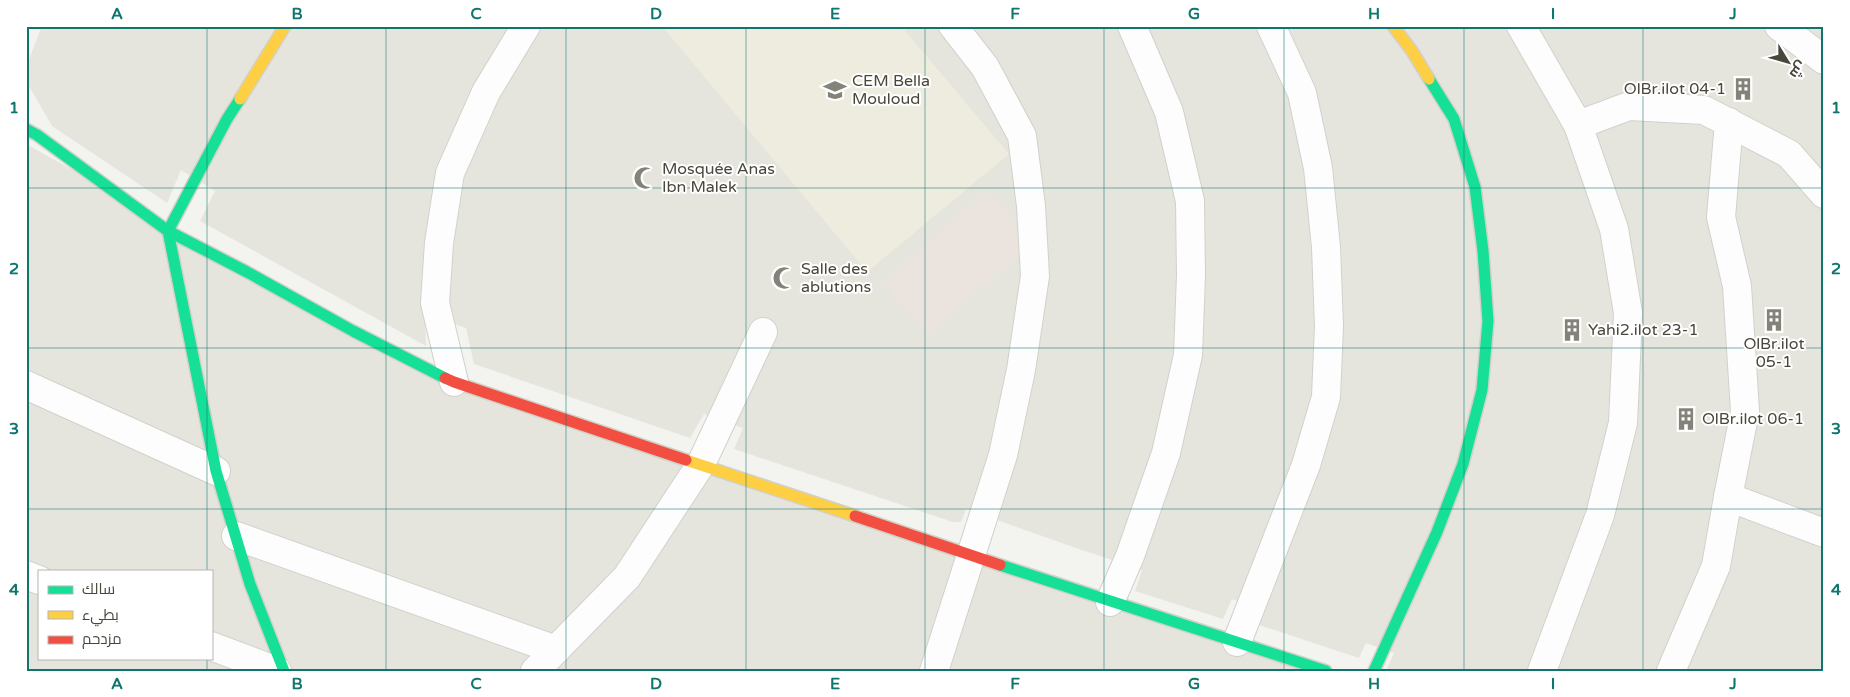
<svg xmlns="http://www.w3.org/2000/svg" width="1850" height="697" font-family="'Varela Round',Cairo,sans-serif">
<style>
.residential{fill:#e6e5dd;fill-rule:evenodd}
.education{fill:#edecdf}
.medical{fill:#eae3de}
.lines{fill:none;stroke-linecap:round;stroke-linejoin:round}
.street-casing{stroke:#d1d1cc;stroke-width:30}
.fast-casing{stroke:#d1d1c7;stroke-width:14}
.slow-casing{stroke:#d1d1c7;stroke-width:14}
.jam-casing{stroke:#d1d1c7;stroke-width:14}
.street{stroke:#fdfdfd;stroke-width:28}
.fast{stroke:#16e098;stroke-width:11}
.slow{stroke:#ffcf43;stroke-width:11}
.jam{stroke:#f24e42;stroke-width:11}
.grid{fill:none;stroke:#0f766e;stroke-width:1;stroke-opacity:0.55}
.labels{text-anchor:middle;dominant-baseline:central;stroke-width:4;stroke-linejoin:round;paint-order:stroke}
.poi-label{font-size:16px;fill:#49463b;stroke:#fff;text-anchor:start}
.neatline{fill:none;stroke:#0f766e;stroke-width:2}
.grid-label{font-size:16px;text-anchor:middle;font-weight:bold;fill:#0f766e}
</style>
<rect width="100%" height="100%" fill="#f3f3ef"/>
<g class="residential">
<polygon points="42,26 1824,26 1824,671 1386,671 1394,653 1366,643 1359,658 1256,624 1261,609 1232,599 1223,619 1135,591 1142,570 1079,549 966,509 961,522 953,522 734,449 743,428 704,414 690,438 474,364 466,328 425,314 426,346 200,221 215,191 181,170 167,203 52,126 26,81 26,67"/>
<path d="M26,144L454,382L1327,671H26ZM39,571H211V658H39Z"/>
</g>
<polygon class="education" points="662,26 901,26 1009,154 867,272"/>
<polygon class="medical" points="986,191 1033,243 928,334 884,284"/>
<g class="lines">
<defs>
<g id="street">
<polyline points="1521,26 1578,125 1614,229 1628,313 1623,423 1600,515 1542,671"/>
<polyline points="1779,26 1824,60"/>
<polyline points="1578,125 1629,106 1704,110 1789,154 1824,194"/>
<polyline points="454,382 435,303 439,243 450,173 486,92 526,26"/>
<polyline points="26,385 216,471"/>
<polyline points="1728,497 1824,533"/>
<polyline points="236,536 556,650"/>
<polyline points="26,575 39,580"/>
<polyline points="1110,602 1130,556 1166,453 1188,355 1191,275 1190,201 1169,112 1132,26"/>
<polyline points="1237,642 1306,465 1326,397 1329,326 1326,247 1318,168 1302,93 1271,26"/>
<polyline points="211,646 277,671"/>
<polyline points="535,671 627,577 701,464 763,332"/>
<polyline points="934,671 1003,455 1021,370 1035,276 1031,206 1022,136 985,67 953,26"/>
<polyline points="1671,671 1716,566 1728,497 1745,411 1737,286 1721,217 1729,122"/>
</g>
<g id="fast">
<polyline points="240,99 227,119 168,231 216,471 250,584 284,671"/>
<polyline points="26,129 37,135 168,231 247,272 353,331 445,378"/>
<polyline points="1000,565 1326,671"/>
<polyline points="1374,671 1437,532 1463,464 1482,390 1488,321 1483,251 1475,187 1454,119 1429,79"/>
</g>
<g id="slow">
<polyline points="1393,26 1412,51 1429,79"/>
<polyline points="240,99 285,26"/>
<polyline points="686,460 855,516"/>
</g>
<g id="jam">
<polyline points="445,378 454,382 686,460"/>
<polyline points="855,516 1000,565"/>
</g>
</defs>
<use href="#street" class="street-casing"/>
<use href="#fast" class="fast-casing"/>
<use href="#slow" class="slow-casing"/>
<use href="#jam" class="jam-casing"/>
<use href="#street" class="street"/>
<use href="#fast" class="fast"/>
<use href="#slow" class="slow"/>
<use href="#jam" class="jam"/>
</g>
<path class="grid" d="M207,26V571M386,26V671M566,26V671M746,26V671M925,26V671M1104,26V671M1284,26V671M1464,26V671M1643,26V671M26,188H1824M26,348H1824M26,509H1824M207,658V671"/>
<defs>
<symbol id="building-bare" viewBox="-9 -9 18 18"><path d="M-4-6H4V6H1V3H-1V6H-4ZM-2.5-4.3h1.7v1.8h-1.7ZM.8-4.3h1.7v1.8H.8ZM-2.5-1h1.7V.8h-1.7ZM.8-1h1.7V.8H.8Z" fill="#84837a" stroke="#fff" stroke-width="2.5" paint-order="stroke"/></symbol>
<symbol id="school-bare" viewBox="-9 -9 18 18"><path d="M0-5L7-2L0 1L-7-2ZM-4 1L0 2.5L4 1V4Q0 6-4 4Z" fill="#84837a" stroke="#fff" stroke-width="2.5" paint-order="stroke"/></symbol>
<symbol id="mosque-bare" viewBox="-9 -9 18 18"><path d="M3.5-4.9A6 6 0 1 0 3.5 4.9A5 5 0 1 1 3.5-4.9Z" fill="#84837a" stroke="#fff" stroke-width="2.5" paint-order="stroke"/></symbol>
</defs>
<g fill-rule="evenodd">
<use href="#building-bare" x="1727" y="73" width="32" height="32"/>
<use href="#school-bare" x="819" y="74" width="32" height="32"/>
<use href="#mosque-bare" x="629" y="162" width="32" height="32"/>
<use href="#mosque-bare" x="768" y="262" width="32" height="32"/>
<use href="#building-bare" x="1758" y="304" width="32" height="32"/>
<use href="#building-bare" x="1556" y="314" width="32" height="32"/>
<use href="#building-bare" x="1670" y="403" width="32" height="32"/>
</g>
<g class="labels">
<g class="poi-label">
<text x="852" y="81">CEM Bella<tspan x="852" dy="18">Mouloud</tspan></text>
<text x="1726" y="89" text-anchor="end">OlBr.ilot 04-1</text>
<text x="662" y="169">Mosquée Anas<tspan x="662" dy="18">Ibn Malek</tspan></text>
<text x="801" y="269">Salle des<tspan x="801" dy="18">ablutions</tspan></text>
<text x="1588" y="330">Yahi2.ilot 23-1</text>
<text x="1774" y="344" text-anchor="middle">OlBr.ilot<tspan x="1774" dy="18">05-1</tspan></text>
<text x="1702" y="419">OlBr.ilot 06-1</text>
</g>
</g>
<rect width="1850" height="697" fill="none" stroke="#ffffff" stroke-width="55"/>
<rect x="38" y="570" width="175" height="90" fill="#ffffff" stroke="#b6b5b1"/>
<rect x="48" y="586" width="25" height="8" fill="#16e098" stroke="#b6b5b1"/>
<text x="82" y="594" font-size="15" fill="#49463b">سالك</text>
<rect x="48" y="611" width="25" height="8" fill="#ffcf43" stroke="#b6b5b1"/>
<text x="82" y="620" font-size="15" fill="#49463b">بطيء</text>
<rect x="48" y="636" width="25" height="8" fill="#f24e42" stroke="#b6b5b1"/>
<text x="82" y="644" font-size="15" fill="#49463b">مزدحم</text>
<g transform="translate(1788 62) rotate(127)" stroke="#ffffff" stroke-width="4" paint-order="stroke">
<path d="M0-4L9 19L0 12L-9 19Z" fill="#49463b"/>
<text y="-8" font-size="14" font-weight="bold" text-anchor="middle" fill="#49463b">ش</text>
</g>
<rect x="28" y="28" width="1794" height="642" class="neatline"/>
<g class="grid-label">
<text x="117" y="19">A</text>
<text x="297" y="19">B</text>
<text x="476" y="19">C</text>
<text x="656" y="19">D</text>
<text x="835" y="19">E</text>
<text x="1015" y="19">F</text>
<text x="1194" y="19">G</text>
<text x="1374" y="19">H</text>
<text x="1553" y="19">I</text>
<text x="1733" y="19">J</text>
<text x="14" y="113">1</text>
<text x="1836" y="113">1</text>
<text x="14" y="274">2</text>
<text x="1836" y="274">2</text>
<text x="14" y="434">3</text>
<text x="1836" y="434">3</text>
<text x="14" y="595">4</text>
<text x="1836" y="595">4</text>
<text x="117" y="689">A</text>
<text x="297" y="689">B</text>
<text x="476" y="689">C</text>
<text x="656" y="689">D</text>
<text x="835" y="689">E</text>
<text x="1015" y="689">F</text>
<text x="1194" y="689">G</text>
<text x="1374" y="689">H</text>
<text x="1553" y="689">I</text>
<text x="1733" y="689">J</text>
</g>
</svg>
